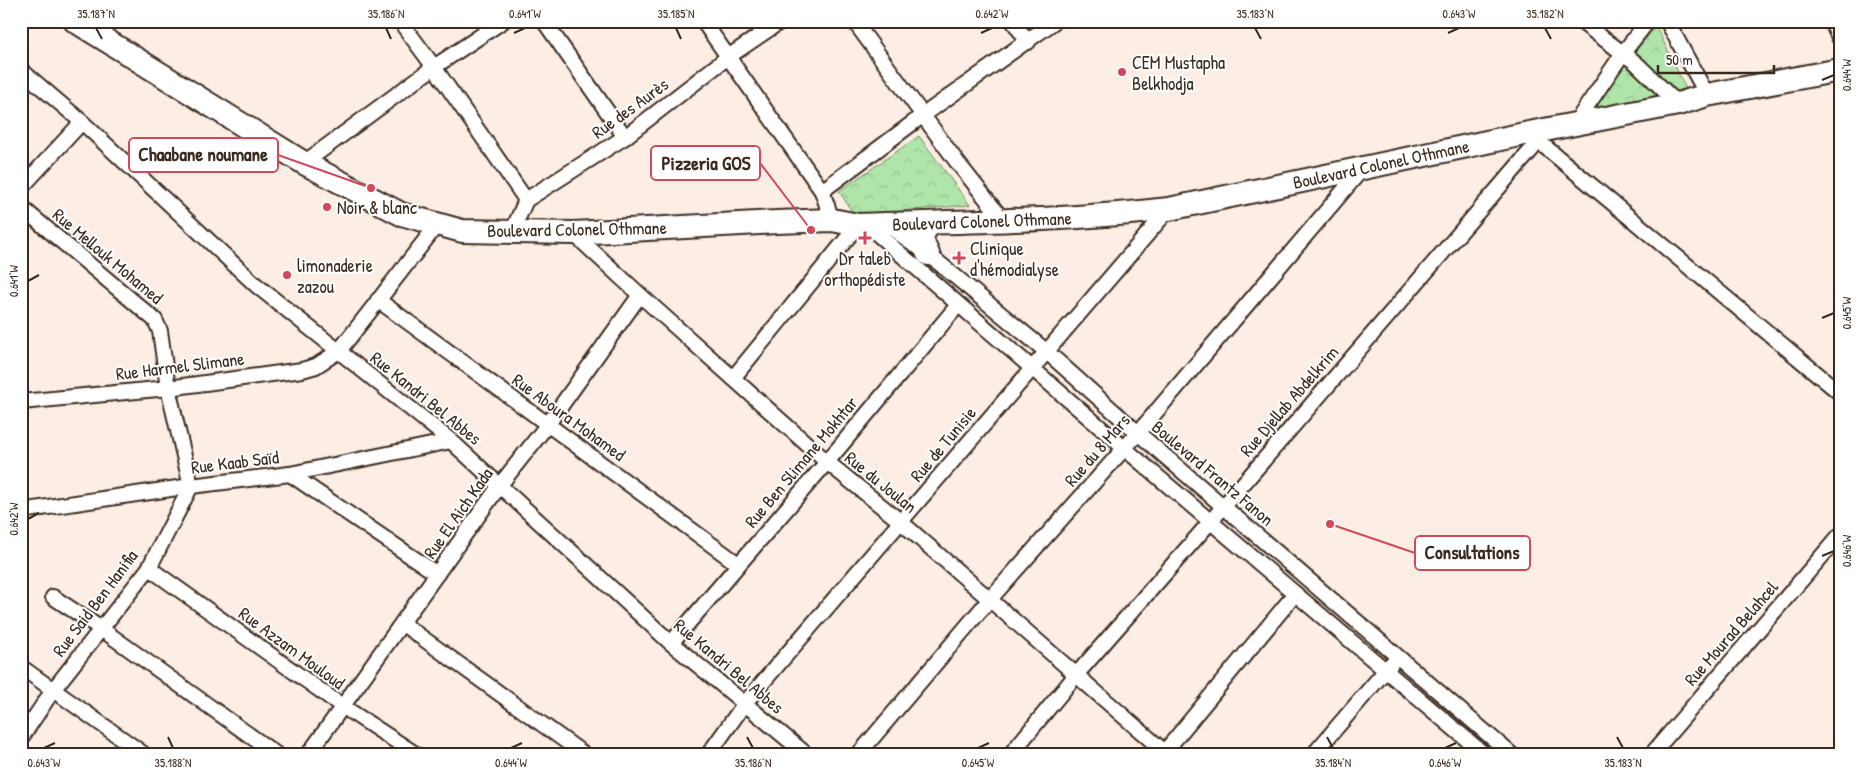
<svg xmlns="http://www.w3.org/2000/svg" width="1861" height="776" font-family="'Patrick Hand',sans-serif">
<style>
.park{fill:url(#park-crowns);stroke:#758863}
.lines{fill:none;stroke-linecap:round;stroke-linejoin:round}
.minor-casing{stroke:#3b2a1e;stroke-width:18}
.primary-casing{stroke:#3b2a1e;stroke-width:26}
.minor{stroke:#fff;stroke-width:14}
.primary{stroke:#fff;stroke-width:22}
.ticks{fill:none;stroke:#3b2a1e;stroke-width:2}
.poi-dot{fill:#d1495b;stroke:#fff;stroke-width:2}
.labels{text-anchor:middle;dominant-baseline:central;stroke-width:4;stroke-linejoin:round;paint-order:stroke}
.poi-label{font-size:18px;fill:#3b2a1e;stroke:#fff;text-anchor:start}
.street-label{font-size:18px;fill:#3b2a1e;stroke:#fff}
.leader{fill:none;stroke:#d1495b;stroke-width:2}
.callout-dot{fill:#d1495b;stroke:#fff;stroke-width:2}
.callout{fill:#fff;stroke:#d1495b;stroke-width:2}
.callout-label{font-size:19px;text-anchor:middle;font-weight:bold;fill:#3b2a1e}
.neatline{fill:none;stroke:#3b2a1e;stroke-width:2}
.ticks-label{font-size:12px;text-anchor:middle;fill:#3b2a1e}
</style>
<defs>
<pattern id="park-crowns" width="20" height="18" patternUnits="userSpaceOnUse" patternTransform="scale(1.25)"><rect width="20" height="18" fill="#afe5a8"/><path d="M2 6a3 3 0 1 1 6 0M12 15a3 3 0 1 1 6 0" fill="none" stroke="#97c590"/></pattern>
</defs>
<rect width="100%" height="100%" fill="#fceee4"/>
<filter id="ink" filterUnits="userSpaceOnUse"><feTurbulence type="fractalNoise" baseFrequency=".02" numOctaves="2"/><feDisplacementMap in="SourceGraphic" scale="10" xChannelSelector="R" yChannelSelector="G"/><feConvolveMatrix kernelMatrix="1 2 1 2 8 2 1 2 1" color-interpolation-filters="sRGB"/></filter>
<g filter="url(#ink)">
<g class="park">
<polygon points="1656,26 1688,93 1586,113"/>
<polygon points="919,136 970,205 854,215 839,191"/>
</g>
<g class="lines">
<defs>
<g id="minor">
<polyline points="400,21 434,67 526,200"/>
<polyline points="544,21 625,137"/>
<polyline points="703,21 822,191 832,220"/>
<polyline points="854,21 957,162 1003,220"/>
<polyline points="1013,21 1028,42"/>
<polyline points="1580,21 1636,63 1678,104"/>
<polyline points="1667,21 1707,95"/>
<polyline points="1831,21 1840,39"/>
<polyline points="21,70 82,122 256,285 451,441 671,643 807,755"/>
<polyline points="1574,125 1623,53 1648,21"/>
<polyline points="1531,135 1840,393"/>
<polyline points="304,163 434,67 503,21"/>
<polyline points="21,188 82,122"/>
<polyline points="822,191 922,116 1055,21"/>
<polyline points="21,207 155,320 160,331 168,388 191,486 149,568 53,690 21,738"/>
<polyline points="866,224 1124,448 1485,755"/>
<polyline points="886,224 928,254 1047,352 1138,433 1512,755"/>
<polyline points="512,232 526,200 625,137 728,57 781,21"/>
<polyline points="573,233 640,295 827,462 901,522 1168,755"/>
<polyline points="378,300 738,564"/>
<polyline points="733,378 858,225"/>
<polyline points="21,402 168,388 302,370 316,366 339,351 437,225"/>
<polyline points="290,474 437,574"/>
<polyline points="21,511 191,486 290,474 451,441"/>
<polyline points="149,568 342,706 417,755"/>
<polyline points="53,597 100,628 277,755"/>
<polyline points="403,624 585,755"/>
<polyline points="671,643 827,462 958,305"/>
<polyline points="21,667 145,755"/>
<polyline points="308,755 500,485 548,424 640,295"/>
<polyline points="708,755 745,703 1169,209"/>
<polyline points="858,755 990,599 1138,433 1362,169"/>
<polyline points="1010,755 1076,675 1211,521 1539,141"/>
<polyline points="1162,755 1295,594"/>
<polyline points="1313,755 1391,664"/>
<polyline points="1651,755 1840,535"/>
</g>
<g id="primary">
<path d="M75,21L304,163L401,214L462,231L573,233L777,222L832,220L858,225L886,224C981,221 1075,220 1169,209L1529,133L1678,104L1707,95L1840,70"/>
<path d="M928,254C921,239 919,235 932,223"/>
</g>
</defs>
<use href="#minor" class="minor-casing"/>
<use href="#primary" class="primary-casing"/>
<use href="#minor" class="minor"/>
<use href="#primary" class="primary"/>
</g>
</g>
<path class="ticks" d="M96,28L102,39M386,28L391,39M676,28L681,39M1255,28L1261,39M1545,28L1551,39M514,33L525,28M981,33L992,28M1448,33L1459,28M1822,80L1834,75M28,281L39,275M1822,318L1834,313M28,519L39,513M1822,556L1834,551M168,737L173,748M747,737L753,748M1327,737L1333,748M1617,737L1623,748M44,748L55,743M511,748L522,743M978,748L989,743M1445,748L1456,743"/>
<g class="poi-dot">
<circle cx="1122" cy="72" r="5"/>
<circle cx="327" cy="207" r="5"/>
<path d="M862.5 230.5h5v5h5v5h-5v5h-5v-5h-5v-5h5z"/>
<path d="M956.5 250.5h5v5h5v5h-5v5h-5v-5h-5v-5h5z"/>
<circle cx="287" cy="275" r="5"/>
</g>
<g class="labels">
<g class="poi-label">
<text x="1132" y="62">CEM Mustapha<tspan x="1132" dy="21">Belkhodja</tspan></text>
<text x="337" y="207">Noir &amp; blanc</text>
<text x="970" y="248">Clinique<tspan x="970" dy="21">d'hémodialyse</tspan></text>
<text x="865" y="258" text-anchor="middle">Dr taleb<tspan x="865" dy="21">orthopédiste</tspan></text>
<text x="297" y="265">limonaderie<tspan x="297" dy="21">zazou</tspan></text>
</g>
<g class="street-label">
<text transform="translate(630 108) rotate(-36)">Rue des Aurès</text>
<text transform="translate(1381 164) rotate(-12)">Boulevard Colonel Othmane</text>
<text transform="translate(982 221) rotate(-2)">Boulevard Colonel Othmane</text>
<text transform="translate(577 229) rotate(-1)">Boulevard Colonel Othmane</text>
<text transform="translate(108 256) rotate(40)">Rue Mellouk Mohamed</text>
<text transform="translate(180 366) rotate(-7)">Rue Harmel Slimane</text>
<text transform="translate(426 398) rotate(39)">Rue Kandri Bel Abbes</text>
<text transform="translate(1289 401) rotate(-49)">Rue Djellab Abdelkrim</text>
<text transform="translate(569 417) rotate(36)">Rue Aboura Mohamed</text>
<text transform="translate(943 444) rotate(-50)">Rue de Tunisie</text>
<text transform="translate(1097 450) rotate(-49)">Rue du 8 Mars</text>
<text transform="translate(235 462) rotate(-7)">Rue Kaab Saïd</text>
<text transform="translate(801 462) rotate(-50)">Rue Ben Slimane Mokhtar</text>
<text transform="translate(1213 473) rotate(40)">Boulevard Frantz Fanon</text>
<text transform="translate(881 482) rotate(39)">Rue du Joulan</text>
<text transform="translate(458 513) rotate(-55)">Rue El Aich Kada</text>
<text transform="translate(95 603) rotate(-53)">Rue Said Ben Hanifia</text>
<text transform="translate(1731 633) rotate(-49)">Rue Mourad Belahcel</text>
<text transform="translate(292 648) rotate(36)">Rue Azzam Mouloud</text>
<text transform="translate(729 666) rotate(40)">Rue Kandri Bel Abbes</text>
</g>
</g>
<path class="leader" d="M371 188L278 155M811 230L760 163M1330 524L1415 553"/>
<g class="callout-dot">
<circle cx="371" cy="188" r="5"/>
<circle cx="811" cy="230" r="5"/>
<circle cx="1330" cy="524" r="5"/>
</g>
<g class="callout">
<rect x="129" y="138" width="149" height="34" rx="5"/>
<rect x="651" y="146" width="109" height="34" rx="5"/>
<rect x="1415" y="536" width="115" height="34" rx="5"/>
</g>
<g class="callout-label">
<text x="203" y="161">Chaabane noumane</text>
<text x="706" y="170">Pizzeria GOS</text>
<text x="1472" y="559">Consultations</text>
</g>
<rect width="1861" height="776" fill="none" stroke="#fff" stroke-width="55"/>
<path d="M1658 65v8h116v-8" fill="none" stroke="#3b2a1e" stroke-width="2.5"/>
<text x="1666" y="65" font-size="15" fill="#3b2a1e" stroke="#ffffff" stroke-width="4" paint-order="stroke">50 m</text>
<rect x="28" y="28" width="1806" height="720" class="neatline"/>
<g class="ticks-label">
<text x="96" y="18">35.187°N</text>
<text x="386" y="18">35.186°N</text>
<text x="525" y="18">0.641°W</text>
<text x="676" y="18">35.185°N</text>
<text x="992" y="18">0.642°W</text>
<text x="1255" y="18">35.183°N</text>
<text x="1459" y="18">0.643°W</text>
<text x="1545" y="18">35.182°N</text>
<text transform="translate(1847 75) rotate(-90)" y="4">0.644°W</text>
<text transform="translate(14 281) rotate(-90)" y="4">0.641°W</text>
<text transform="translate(1847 313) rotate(-90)" y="4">0.645°W</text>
<text transform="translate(14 519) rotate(-90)" y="4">0.642°W</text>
<text transform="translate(1847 551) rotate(-90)" y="4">0.646°W</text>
<text x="44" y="767">0.643°W</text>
<text x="173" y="767">35.188°N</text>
<text x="511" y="767">0.644°W</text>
<text x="753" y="767">35.186°N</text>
<text x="978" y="767">0.645°W</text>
<text x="1333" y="767">35.184°N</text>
<text x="1445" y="767">0.646°W</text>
<text x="1623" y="767">35.183°N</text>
</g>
</svg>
